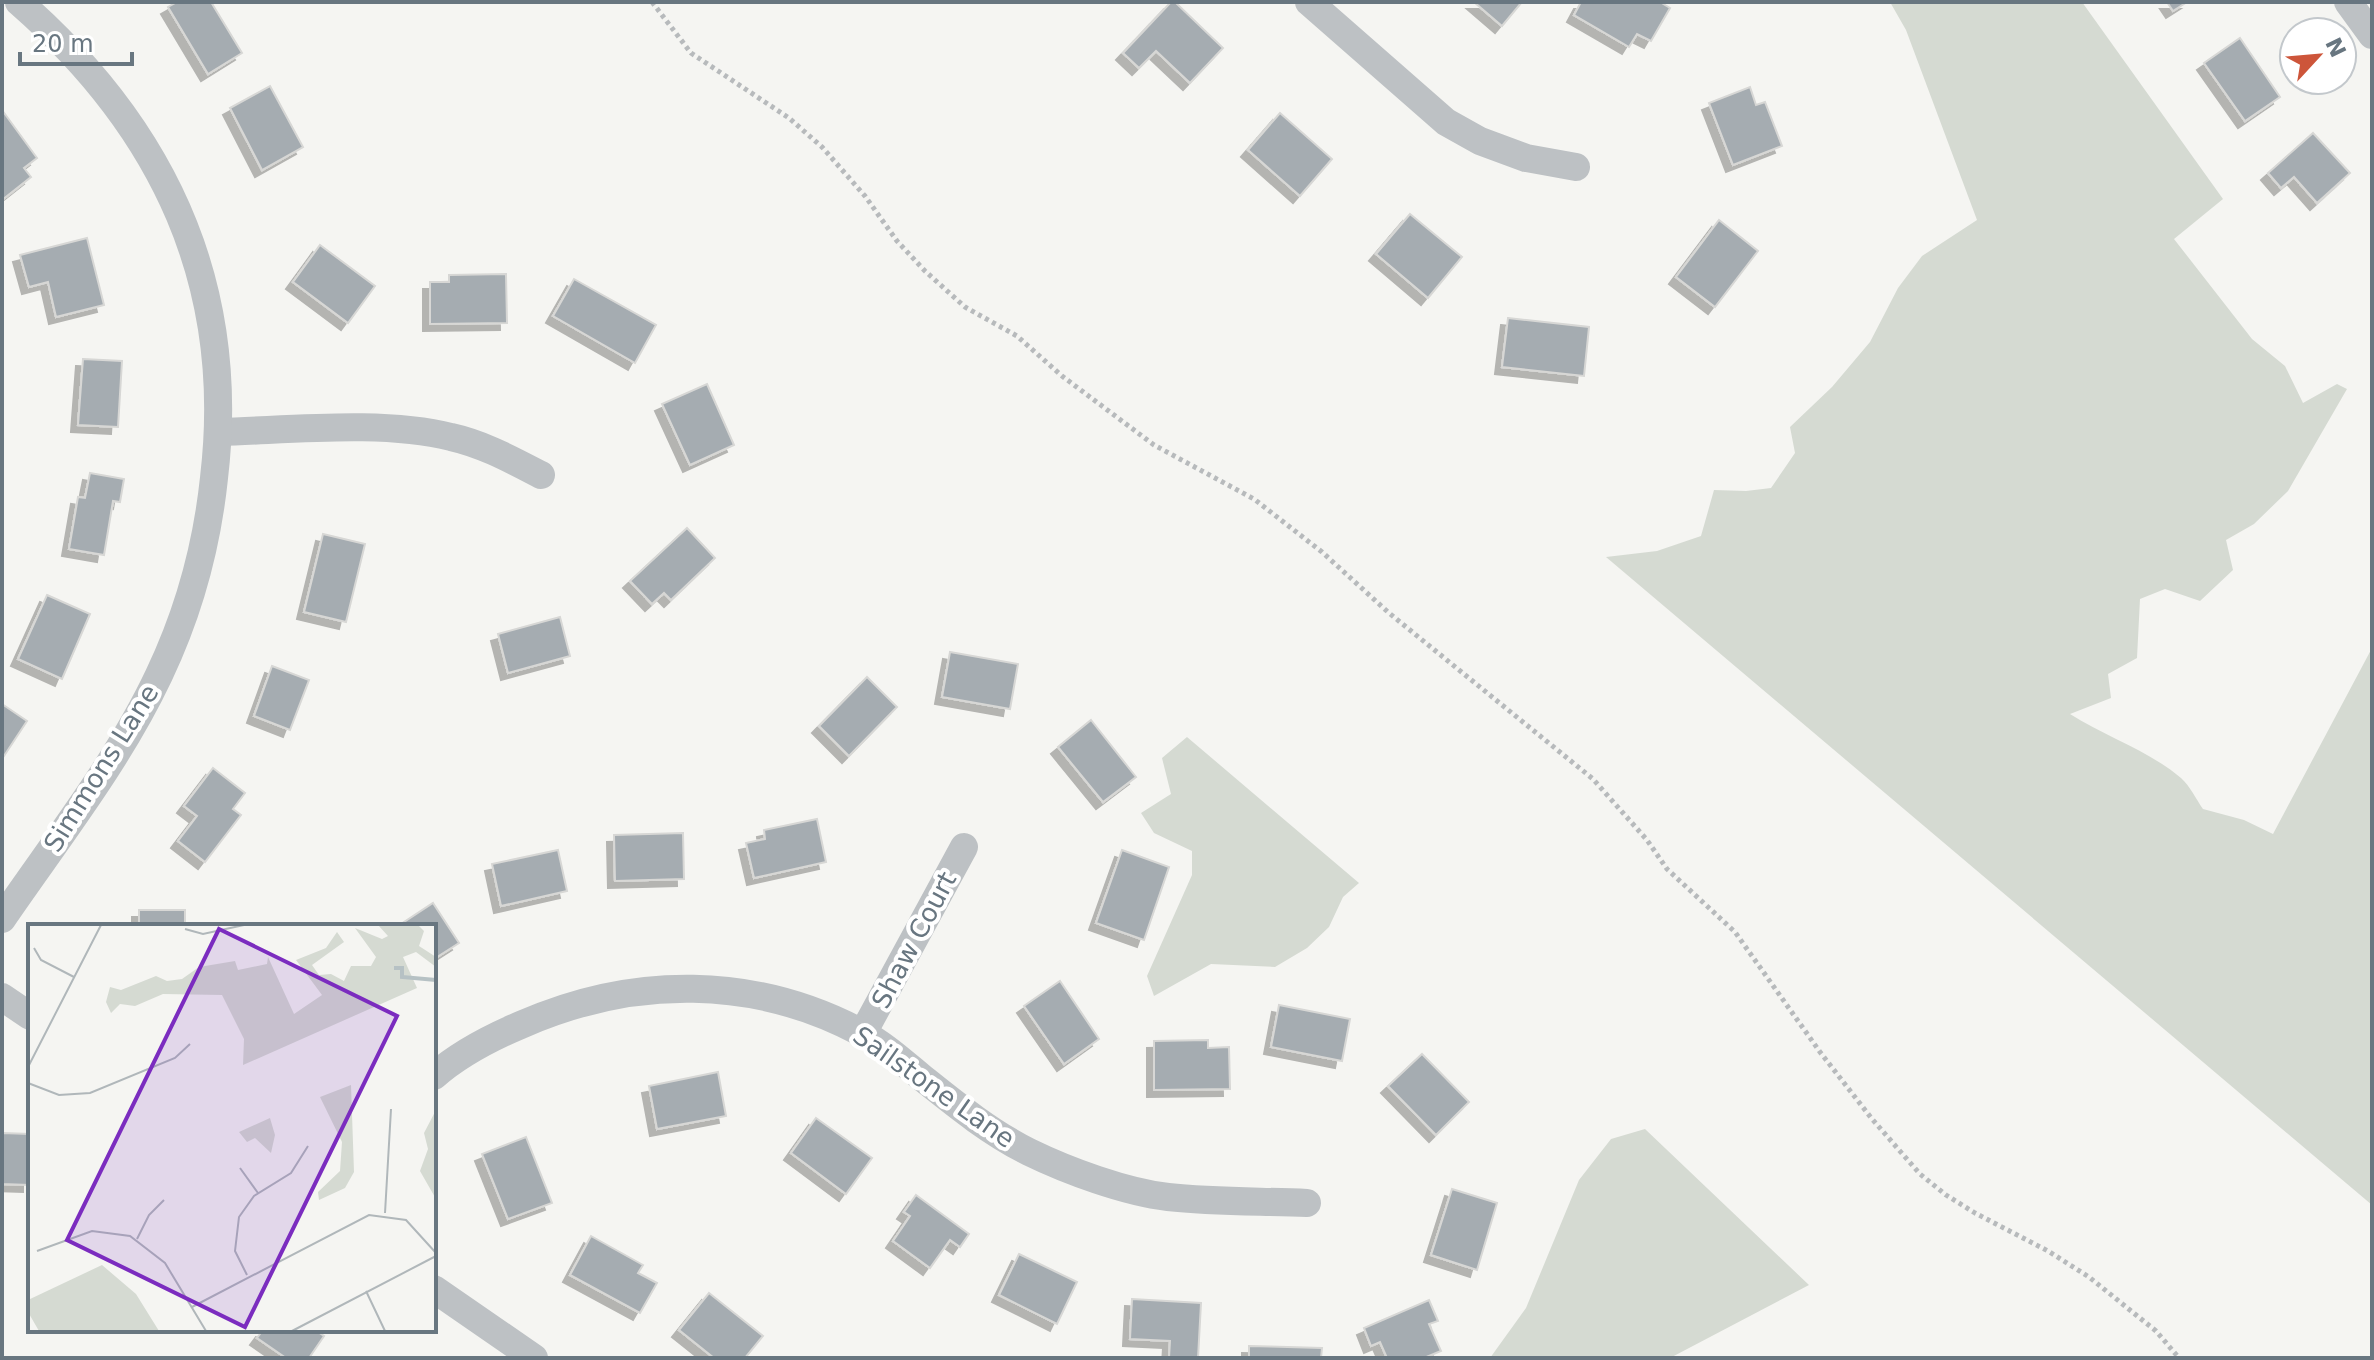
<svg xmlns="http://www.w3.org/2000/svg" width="2374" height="1360" font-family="'DejaVu Sans',sans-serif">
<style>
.green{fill:#d5dad2}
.building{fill:#a5acb1;stroke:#d7d7d5;stroke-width:2;filter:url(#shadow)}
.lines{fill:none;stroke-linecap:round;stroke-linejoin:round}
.path{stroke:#b7babc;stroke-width:5;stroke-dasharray:4 4;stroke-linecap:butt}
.street{stroke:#bdc1c4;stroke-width:28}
.labels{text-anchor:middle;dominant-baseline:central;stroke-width:8;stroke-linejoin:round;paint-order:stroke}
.street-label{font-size:26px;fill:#687680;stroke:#fff}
.inset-river{fill:none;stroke:#b6c1c4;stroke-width:4}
.inset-road{fill:none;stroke:#b0b7ba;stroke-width:2}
.view{fill:#7b2cbf;fill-opacity:0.15;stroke:#7b2cbf;stroke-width:4}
.inset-edge{fill:none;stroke:#687680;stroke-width:4}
</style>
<defs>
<filter id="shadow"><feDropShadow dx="-7" dy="7" stdDeviation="0" flood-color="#0004"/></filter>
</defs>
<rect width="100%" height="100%" fill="#f5f5f2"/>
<g class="green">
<path d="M1890,2H2082L2223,199L2174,239L2252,339L2285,366L2303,403L2337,384L2347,389L2288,491L2254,524L2226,540L2233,570L2200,601L2165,589L2140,599L2137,658L2108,674L2111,698L2070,714C2106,737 2148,750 2181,778C2190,786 2196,799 2203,809L2244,820L2273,834L2372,648V1205L1606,557L1657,551L1701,536L1714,490L1746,491L1771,488L1795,453L1790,427L1832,387L1870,342L1898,288L1922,256L1977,220L1906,30Z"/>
<polygon points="1187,737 1359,883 1343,897 1329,927 1307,948 1275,967 1211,964 1154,996 1147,976 1192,875 1192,851 1154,833 1141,813 1171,794 1162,758"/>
<polygon points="1645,1129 1809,1285 1670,1358 1490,1358 1526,1308 1579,1180 1611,1139"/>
</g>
<g class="building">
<polygon points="177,2 211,2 242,53 208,74 168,7"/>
<polygon points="1171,2 1175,2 1223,48 1190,83 1156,51 1139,68 1123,53"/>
<polygon points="1474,2 1522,2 1502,26"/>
<polygon points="1581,2 1660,2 1670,8 1651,41 1637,34 1629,47 1574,15"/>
<polygon points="2167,2 2187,2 2173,11"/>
<polygon points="2240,38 2280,97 2245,121 2204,63"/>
<polygon points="270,86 303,147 262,170 230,108"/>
<polygon points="1750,87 1756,105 1765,102 1782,146 1733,165 1709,103"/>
<polygon points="2,110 37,158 24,168 31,177 2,200"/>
<polygon points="1280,113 1332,159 1300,196 1248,150"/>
<polygon points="2313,133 2350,173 2317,203 2294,177 2281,188 2268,173"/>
<polygon points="1410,214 1462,257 1428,298 1376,254"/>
<polygon points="1719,220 1758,251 1715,307 1676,277"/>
<polygon points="87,238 104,305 56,317 48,282 29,287 20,255"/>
<polygon points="320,245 375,286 348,323 293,282"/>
<polygon points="506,274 507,323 430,324 430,282 449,282 449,275"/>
<polygon points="574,279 656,325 635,363 553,316"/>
<polygon points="1508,318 1589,327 1584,376 1502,367"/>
<polygon points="83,359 122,361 118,427 78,425"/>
<polygon points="707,384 734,445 690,465 662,404"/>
<polygon points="90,473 124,479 120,502 113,501 104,555 69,549 78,497 85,498"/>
<polygon points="687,528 715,558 671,600 664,593 652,604 630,581"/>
<polygon points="323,534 365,544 346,622 304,612"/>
<polygon points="47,595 90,614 62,679 18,659"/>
<polygon points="560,617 570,656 508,673 498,634"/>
<polygon points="950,652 1018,664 1010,709 942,697"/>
<polygon points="272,666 309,680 290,730 254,716"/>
<polygon points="867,677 897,707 849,756 819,726"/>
<polygon points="2,704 27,721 2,759"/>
<polygon points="1091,720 1136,777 1103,802 1058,747"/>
<polygon points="213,768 245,793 233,809 241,815 205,862 178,841 197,816 184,806"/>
<polygon points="817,819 826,862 754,878 746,843 765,839 764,830"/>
<polygon points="683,833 684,879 615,881 614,835"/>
<polygon points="558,850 567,891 501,906 492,864"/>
<polygon points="1122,850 1169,867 1144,940 1096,923"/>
<polygon points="433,903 459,943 434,959 434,926 398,926"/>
<rect x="139" y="910" width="46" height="16"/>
<polygon points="1060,981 1099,1039 1064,1064 1024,1006"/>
<polygon points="1279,1005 1350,1019 1342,1061 1271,1047"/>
<polygon points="1208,1040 1208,1048 1229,1047 1230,1089 1154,1090 1154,1041"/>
<polygon points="1422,1054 1469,1102 1436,1135 1388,1086"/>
<polygon points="718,1072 726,1116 657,1129 649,1086"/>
<polygon points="816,1118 872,1158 846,1194 791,1153"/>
<polygon points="2,1133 30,1134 30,1185 2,1184"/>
<polygon points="526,1137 552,1203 508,1219 482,1154"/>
<polygon points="1452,1189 1497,1203 1477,1270 1431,1255"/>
<polygon points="916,1195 969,1234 960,1247 950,1240 930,1268 893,1241 910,1216 904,1212"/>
<polygon points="591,1236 643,1265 638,1273 657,1283 640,1313 570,1275"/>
<polygon points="1019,1254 1077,1282 1057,1324 999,1295"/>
<polygon points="709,1293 763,1336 745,1358 714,1358 679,1330"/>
<polygon points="1132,1299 1201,1303 1198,1358 1169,1358 1170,1341 1130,1339"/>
<polygon points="1429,1300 1438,1321 1429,1324 1441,1351 1424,1358 1387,1358 1380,1342 1371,1346 1364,1328"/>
<polygon points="263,1330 315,1330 324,1336 309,1358 286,1358 257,1338"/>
<polygon points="1249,1346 1322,1348 1321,1358 1249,1358"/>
</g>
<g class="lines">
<polyline class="path" points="652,2 691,53 789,118 822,147 865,196 897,241 925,271 965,307 1017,336 1062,376 1154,445 1254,499 1322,552 1389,613 1593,779 1647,840 1667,869 1735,932 1820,1052 1872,1119 1920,1174 1946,1195 1975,1213 2048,1251 2089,1277 2156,1331 2179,1358"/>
<g class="street">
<polyline points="1309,2 1446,122 1480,141 1526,158 1576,167"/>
<polyline points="2348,2 2372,35"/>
<path d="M220,432C291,430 383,420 451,437C483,444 512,460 541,475"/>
<path d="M2,919C56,840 118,762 159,675C188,614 207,545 214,478C237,284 164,129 19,2"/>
<polyline points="2,997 30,1016"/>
<polyline points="863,1033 964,847"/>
<path d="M434,1076C459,1054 492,1037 523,1024C633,976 754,975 862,1033C883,1044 902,1061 920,1076C955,1104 989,1132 1029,1152C1068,1171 1125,1192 1168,1197C1213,1202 1261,1201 1307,1203"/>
<polyline points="434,1289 534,1358"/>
</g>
</g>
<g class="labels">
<g class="street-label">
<text transform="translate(101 768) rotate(-58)">Simmons Lane</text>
<text transform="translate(914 940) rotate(-62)">Shaw Court</text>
<text transform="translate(934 1087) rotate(35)">Sailstone Lane</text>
</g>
</g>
<g transform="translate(28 924)">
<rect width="408" height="408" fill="#f5f5f2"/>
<path d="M350,1H390L396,7L391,22L408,33V43L388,28L375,33L389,64L215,141L216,115L194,71L135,70L107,82L92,80L83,89L78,78L82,63L93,66L128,52L139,57L154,55L171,43L207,37L210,46L239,40L240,33L266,90L294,71L268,36L298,24L309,8L316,18L284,41L291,51L303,50L316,57L323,42H343L348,33L327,4L354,15L360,12ZM323,161L326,248L317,264L291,276L290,268L312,247L314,218L292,173ZM408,186V275L392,247L400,225L396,209ZM242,194L247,211L243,229L227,214L219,218L211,208ZM74,341L108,370L131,407H11L0,388V376Z" fill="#d5dad2"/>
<path class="inset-river" d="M366,44H374V53L408,56"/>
<path class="inset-road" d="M157,5L175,10L216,1M6,24L13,36L46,53M0,143L73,1M0,159L31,171L62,169L147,134L162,120M212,244L230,269M357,289L363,185M109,315L121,291L136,276M9,327L64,307L102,312L137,339L178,407M219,351L207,327L211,293L226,272L263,249L280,222M338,367L357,407M164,383L341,291L378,296L408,329M264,407L408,332"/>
<path class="view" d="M191,5L369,92L217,403L39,316Z"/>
<rect width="408" height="408" class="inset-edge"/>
</g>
<rect width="2374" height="1360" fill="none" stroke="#687680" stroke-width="8"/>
<g transform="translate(2318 56) rotate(64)"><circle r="38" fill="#ffffff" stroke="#c3c8cc" stroke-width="2"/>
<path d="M0-6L14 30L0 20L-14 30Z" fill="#cd553a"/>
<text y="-12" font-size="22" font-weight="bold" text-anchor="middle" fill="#687680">N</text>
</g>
<path d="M20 52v12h112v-12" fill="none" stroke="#687680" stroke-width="4"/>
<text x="32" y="52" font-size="24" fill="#687680" stroke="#ffffff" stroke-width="6" paint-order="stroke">20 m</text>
</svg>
